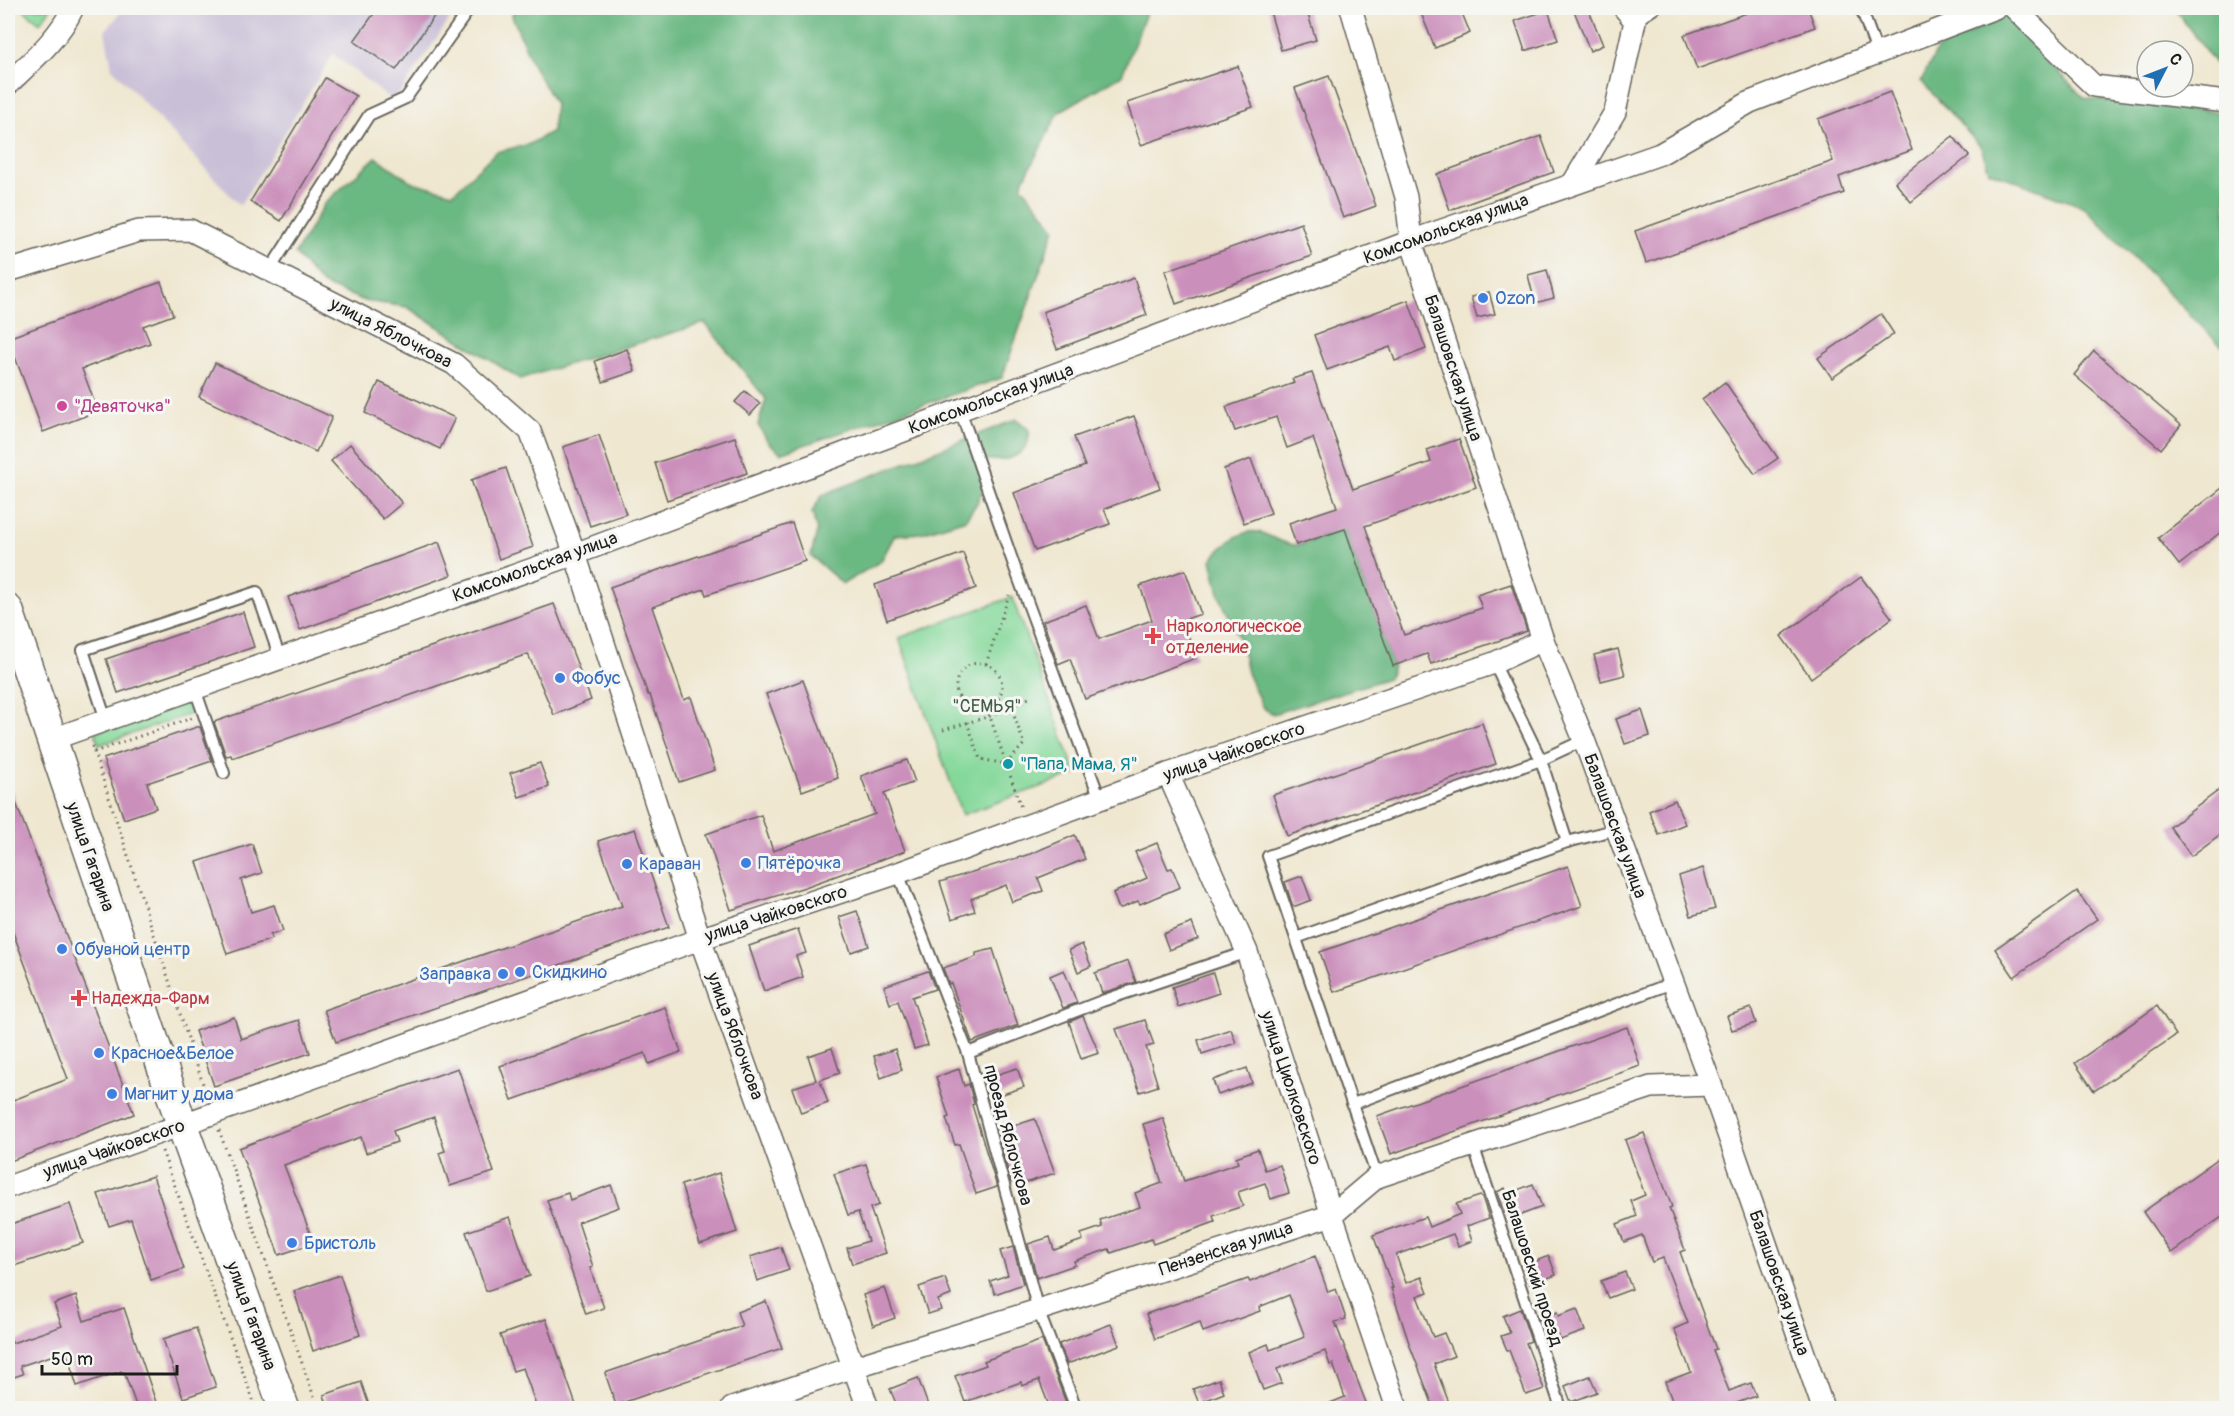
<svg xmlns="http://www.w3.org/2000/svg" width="2234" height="1416" font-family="Pangolin,sans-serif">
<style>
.industrial{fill:#c9bfd7}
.green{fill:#84d89a;stroke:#507a5b;stroke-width:1.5}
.forest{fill:#6bb882;stroke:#446a4f;stroke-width:1.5}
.building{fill:#cb8fbc}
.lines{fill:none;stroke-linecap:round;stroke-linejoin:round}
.lane-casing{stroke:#66635b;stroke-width:14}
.street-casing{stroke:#66635b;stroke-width:24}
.secondary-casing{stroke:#66635b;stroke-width:33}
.path{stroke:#66635b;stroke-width:3;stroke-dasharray:1.5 4.5;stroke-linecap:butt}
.lane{stroke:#fff;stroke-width:10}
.street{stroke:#fff;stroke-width:21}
.secondary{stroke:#fff;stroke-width:30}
.shop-dot{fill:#3f7fe0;stroke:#f6f6f2;stroke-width:2}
.hotel-dot{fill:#d1479c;stroke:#f6f6f2;stroke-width:2}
.health-dot{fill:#e0444e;stroke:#f6f6f2;stroke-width:2}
.culture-dot{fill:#0f9aa8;stroke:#f6f6f2;stroke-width:2}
.labels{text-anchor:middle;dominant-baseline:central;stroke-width:6;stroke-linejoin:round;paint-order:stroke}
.street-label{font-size:18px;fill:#1c1c1c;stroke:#f6f6f2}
.shop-label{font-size:18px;fill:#366cbe;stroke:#f6f6f2;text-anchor:start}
.hotel-label{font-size:18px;fill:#b23c85;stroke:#f6f6f2;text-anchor:start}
.health-label{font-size:18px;fill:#be3a42;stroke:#f6f6f2;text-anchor:start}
.park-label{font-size:18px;fill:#405e48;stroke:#f6f6f2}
.culture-label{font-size:18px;fill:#0d838f;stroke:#f6f6f2;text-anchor:start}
</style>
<rect width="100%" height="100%" fill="#f6f6f2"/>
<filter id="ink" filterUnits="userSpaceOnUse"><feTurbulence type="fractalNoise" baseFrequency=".0167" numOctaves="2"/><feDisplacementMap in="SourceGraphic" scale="12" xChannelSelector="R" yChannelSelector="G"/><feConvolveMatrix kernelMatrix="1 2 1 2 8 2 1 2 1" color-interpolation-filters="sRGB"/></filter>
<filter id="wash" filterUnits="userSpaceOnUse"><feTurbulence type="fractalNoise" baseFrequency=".008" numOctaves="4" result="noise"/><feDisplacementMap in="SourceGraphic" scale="24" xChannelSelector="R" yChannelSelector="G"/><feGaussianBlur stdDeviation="1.35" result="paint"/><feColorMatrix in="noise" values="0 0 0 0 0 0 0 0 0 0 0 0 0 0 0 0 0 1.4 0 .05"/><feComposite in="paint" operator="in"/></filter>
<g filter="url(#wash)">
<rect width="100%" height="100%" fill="#efe7d0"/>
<polygon class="industrial" points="125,8 457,8 394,102 333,54 240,206 112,68 105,31"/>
<g class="green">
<polygon points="21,8 51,8 40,23"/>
<polygon points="1012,597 1076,774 962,815 899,638"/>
<polygon points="191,699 196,712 99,745 95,732"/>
</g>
<g class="forest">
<polygon points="515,8 1148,8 1122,75 1059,112 1021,185 1055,228 1002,378 781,453 768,442 758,425 766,399 705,323 520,379 407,307 365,301 322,284 295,254 325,203 376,157 412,182 453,193 496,152 530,144 552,131 555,104 532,64 512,16"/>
<polygon points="2174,8 2226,8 2226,78"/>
<polygon points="2005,16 2084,98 2226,113 2226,349 2216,341 2084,207 1989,171 1981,147 1921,81 1938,48"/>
<path d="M1017,419L1029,430C1031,456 1006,463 984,459V485L977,503L966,519L921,533L895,535L881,561L843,584L811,556L817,531L812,512L822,495Z"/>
<path d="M1319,514L1341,517L1393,666L1389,678L1273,714L1263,708L1247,673L1241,643L1219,594L1211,560C1220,548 1241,528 1258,532C1270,535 1281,543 1294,545C1303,546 1316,539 1326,536Z"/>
</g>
<g id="blocks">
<g class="building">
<polygon points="378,8 440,8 396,70 354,41"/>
<polygon points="1269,8 1306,8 1316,40 1281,50"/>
<polygon points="1419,8 1460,8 1470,33 1435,48"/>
<polygon points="1573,8 1588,8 1603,45 1590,51"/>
<polygon points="1761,8 1808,8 1815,27 1697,69 1684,35"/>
<polygon points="1548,10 1558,40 1525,51 1515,21"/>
<polygon points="1238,66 1253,107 1141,145 1127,103"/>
<polygon points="1329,76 1376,206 1343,218 1295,88"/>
<polygon points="325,78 356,96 281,221 250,202"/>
<polygon points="1890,92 1912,150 1839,177 1844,193 1646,263 1635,231 1833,161 1818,119"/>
<polygon points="1541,136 1554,172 1450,210 1437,174"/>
<polygon points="1953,136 1969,156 1911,202 1895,182"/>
<polygon points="1301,223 1312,256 1176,304 1165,271"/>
<polygon points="1547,270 1554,298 1535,303 1528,275"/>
<polygon points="1134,278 1147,315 1057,349 1043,312"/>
<polygon points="161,282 173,315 143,326 150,343 82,369 98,411 43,432 8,338"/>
<polygon points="1489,292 1495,314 1477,318 1471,297"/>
<polygon points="1408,300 1426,349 1395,361 1390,347 1327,370 1314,335"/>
<polygon points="1881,314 1894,334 1832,378 1818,358"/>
<polygon points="627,349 635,371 603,382 595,361"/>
<polygon points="2094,351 2181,425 2161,449 2074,375"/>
<polygon points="215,363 332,417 316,452 199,397"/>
<polygon points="1312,373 1353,489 1431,462 1427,450 1459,439 1476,487 1365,526 1404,635 1482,608 1477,595 1511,584 1527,631 1431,664 1427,654 1393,666 1345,529 1296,545 1289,523 1337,507 1313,438 1287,448 1276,417 1235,431 1226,407 1294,383 1292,379"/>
<polygon points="379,382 455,418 440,449 365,413"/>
<polygon points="1725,382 1778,458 1755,474 1702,399"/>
<polygon points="745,391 760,404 750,415 735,402"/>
<polygon points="1134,416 1160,488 1104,509 1110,524 1035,551 1014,493 1085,466 1074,437"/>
<polygon points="599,435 626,514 590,526 563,447"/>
<polygon points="735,437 747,473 667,500 655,463"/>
<polygon points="350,444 402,503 383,519 331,461"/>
<polygon points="1251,459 1271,513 1244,523 1224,469"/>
<polygon points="506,468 533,547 499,559 471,480"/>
<polygon points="2226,485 2226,528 2179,565 2158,538"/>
<polygon points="792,523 805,561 706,595 704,589 652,607 684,700 691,697 715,770 679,782 650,695 648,695 610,587"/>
<polygon points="439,542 451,575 300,630 288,597"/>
<polygon points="963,553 976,588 887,620 875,585"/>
<polygon points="1185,570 1201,614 1183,620 1196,658 1085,699 1070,659 1058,664 1043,621 1086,605 1099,639 1152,620 1140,586"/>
<polygon points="1861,577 1892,618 1811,678 1781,636"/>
<polygon points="554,604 591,700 554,715 528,654 232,758 231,755 226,756 214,722"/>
<polygon points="243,612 254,647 118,693 106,659"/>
<polygon points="1618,649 1625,675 1601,681 1594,655"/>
<polygon points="803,680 838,778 802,791 766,694"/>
<polygon points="1642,710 1650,736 1625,744 1616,719"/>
<polygon points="1482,723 1496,764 1287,836 1273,795"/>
<polygon points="197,727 200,727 212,761 147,783 156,808 124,819 103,759"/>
<polygon points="907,760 915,782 884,793 905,851 805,887 731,910 706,834 761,815 773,851 875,814 861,776"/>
<polygon points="540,763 549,787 519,797 510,773"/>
<polygon points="8,782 134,1114 8,1162 8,1102 68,1079 8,919"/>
<polygon points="2226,785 2226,830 2191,856 2170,827"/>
<polygon points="1675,800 1685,824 1659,835 1649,811"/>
<polygon points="635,829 669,927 336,1042 324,1010 622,906 598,841"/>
<polygon points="1075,835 1085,859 1038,878 1043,891 1012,902 1006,885 971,899 975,911 952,919 940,882 1030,854"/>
<polygon points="1157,843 1168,869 1172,868 1180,887 1140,904 1138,901 1119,909 1113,893 1147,878 1135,852"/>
<polygon points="252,844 262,873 241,880 251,912 274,905 283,931 270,935 272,939 227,954 197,862"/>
<polygon points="1568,866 1582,906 1334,992 1320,952"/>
<polygon points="1703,868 1715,909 1691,916 1679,876"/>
<polygon points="1302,876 1311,900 1293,907 1285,882"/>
<polygon points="2077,891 2097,919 2014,977 1995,949"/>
<polygon points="857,911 869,946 851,952 839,917"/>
<polygon points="1192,923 1198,939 1169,950 1163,934"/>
<polygon points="798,929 806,953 796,956 803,977 764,991 749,946"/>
<polygon points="1082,944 1091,966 1078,972 1069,950"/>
<polygon points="993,949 1006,989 1005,989 1018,1025 972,1042 951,983 949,984 943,968 976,957 976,953"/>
<polygon points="1128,961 1136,982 1102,993 1095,973"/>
<polygon points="1064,970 1077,1003 1063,1008 1050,976"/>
<polygon points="928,971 935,989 912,997 928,1045 914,1049 898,1001 890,1004 884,986"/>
<polygon points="1213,973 1219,993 1178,1007 1172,987"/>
<polygon points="2157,1006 2176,1035 2094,1091 2075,1063"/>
<polygon points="665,1007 681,1052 649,1064 645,1053 512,1100 500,1066"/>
<polygon points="1751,1008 1756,1023 1732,1030 1727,1016"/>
<polygon points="1083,1016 1099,1053 1081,1059 1069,1022"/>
<polygon points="234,1017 241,1039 299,1020 310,1053 214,1086 195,1031"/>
<polygon points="1145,1020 1154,1045 1146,1047 1158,1086 1140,1092 1116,1029"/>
<polygon points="1627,1027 1640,1066 1391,1154 1377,1116"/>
<polygon points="1231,1029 1236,1043 1202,1054 1198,1040"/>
<polygon points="832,1048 840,1073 820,1080 828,1103 801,1113 792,1088 816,1080 808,1056"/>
<polygon points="895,1049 902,1070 881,1078 874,1056"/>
<polygon points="458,1068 494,1172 450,1186 439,1153 445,1151 434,1117 393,1131 397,1142 366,1153 361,1137 284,1165 314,1243 279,1255 239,1148 350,1106"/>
<polygon points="1017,1068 1024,1087 988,1099 983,1079"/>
<polygon points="1247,1068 1252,1083 1218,1095 1213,1080"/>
<polygon points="959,1069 964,1086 969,1084 974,1104 972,1105 997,1187 976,1194 959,1144 955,1145 946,1118 949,1117 936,1077"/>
<polygon points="1163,1118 1184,1181 1238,1163 1236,1157 1258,1149 1265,1170 1280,1165 1289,1193 1271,1199 1265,1183 1238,1192 1243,1206 1213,1216 1215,1222 1153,1244 1151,1239 1111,1253 1109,1249 1074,1261 1075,1265 1037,1278 1028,1244 1050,1237 1054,1250 1083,1240 1081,1234 1102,1227 1100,1220 1140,1207 1135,1193 1162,1183 1143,1124"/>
<polygon points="1035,1119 1055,1173 1022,1184 1020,1179 1011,1182 997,1131"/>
<polygon points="1644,1133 1672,1207 1669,1208 1685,1250 1680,1252 1716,1349 1713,1350 1729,1391 1751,1383 1756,1396 1723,1408 1675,1408 1665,1382 1691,1372 1674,1329 1688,1323 1663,1258 1652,1262 1642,1235 1624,1242 1617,1224 1637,1216 1631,1201 1645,1195 1625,1140"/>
<polygon points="2226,1153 2226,1214 2171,1253 2143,1212"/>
<polygon points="866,1164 879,1205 870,1208 886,1253 852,1264 847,1248 868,1241 858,1212 848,1215 834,1174"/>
<polygon points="719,1173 737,1232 700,1244 681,1185"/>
<polygon points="153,1176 184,1269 151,1280 131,1219 109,1226 98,1194"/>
<polygon points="1533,1184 1542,1207 1510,1219 1507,1211 1504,1213 1497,1192 1505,1188 1507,1194"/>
<polygon points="611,1185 619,1207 578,1222 593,1267 590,1268 604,1308 586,1314 547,1200 568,1193 570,1200"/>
<polygon points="1480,1196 1482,1197 1489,1218 1467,1226 1472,1241 1458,1246 1453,1234 1396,1255 1406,1283 1422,1277 1428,1292 1417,1296 1433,1337 1444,1333 1454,1356 1434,1364 1451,1408 1434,1408 1410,1346 1391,1288 1393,1288 1373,1235 1425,1217 1429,1227 1460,1214 1456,1204"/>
<polygon points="70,1204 83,1243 8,1268 8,1225"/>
<polygon points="510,1217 530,1276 486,1291 466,1232"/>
<polygon points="781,1247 789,1270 757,1281 750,1257"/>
<polygon points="1013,1247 1023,1284 995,1294 990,1281 1008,1275 1000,1251"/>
<polygon points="1315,1256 1328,1292 1336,1289 1346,1319 1335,1322 1368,1408 1318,1408 1345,1397 1333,1364 1330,1365 1325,1351 1277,1369 1282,1383 1263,1390 1249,1352 1268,1344 1270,1350 1305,1337 1289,1295 1259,1307 1260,1311 1203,1332 1200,1322 1155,1339 1146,1314 1248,1279 1250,1282"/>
<polygon points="1549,1256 1556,1275 1530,1284 1523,1266"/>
<polygon points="1625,1272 1632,1289 1608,1298 1601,1281"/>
<polygon points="340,1275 360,1335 313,1351 294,1291"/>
<polygon points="945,1278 951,1295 938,1300 941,1310 928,1314 919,1287"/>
<polygon points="885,1288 895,1318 873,1326 863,1295"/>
<polygon points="76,1296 84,1321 124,1308 158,1408 137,1408 124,1372 121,1373 121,1371 77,1386 66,1351 20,1366 23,1374 8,1379 8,1336 12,1343 62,1326 54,1304"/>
<polygon points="766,1301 782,1348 616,1405 605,1373 742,1326 737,1312"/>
<polygon points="1520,1309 1531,1341 1526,1343 1544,1389 1526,1395 1509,1350 1507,1350 1501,1336 1510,1333 1503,1316"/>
<polygon points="1577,1309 1585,1331 1560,1340 1557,1330 1545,1335 1539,1319 1557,1312 1558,1316"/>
<polygon points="546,1319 577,1408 537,1408 523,1368 513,1371 500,1335"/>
<polygon points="1111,1324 1119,1345 1067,1364 1059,1344"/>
<polygon points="196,1328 216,1387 183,1398 163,1339"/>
<polygon points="1042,1340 1068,1408 1050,1408 1039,1380 1022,1386 1021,1382 965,1402 955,1376 986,1365 984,1361"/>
<polygon points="1590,1376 1597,1392 1571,1402 1565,1386"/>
<polygon points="918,1378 929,1408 898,1408 890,1389"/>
<polygon points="1219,1379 1224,1393 1199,1403 1193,1389"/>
<polygon points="361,1382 370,1408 328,1408 324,1395"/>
</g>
</g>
</g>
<g filter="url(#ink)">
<use href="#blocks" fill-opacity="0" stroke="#66635b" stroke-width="1.5"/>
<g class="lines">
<defs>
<g id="lane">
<polyline points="1861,8 1877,52"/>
<polyline points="1635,21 1655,8"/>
<polyline points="269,271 369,115 406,98 470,8"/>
<polyline points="960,410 1016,571 1100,799"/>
<polyline points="1494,663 1541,760 1567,842"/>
<polyline points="195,689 224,773"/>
<polyline points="106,720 83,650 257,592 280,658"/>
<polyline points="898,873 968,1053 1038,1310 1076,1408"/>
<polyline points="1296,938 1567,842 1617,829"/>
<polyline points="968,1053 1102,1001 1247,952"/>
<polyline points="1353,1104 1672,983"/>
<polyline points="1473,1145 1559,1402"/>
<polyline points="1377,1177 1268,856 1541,760 1584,740"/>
</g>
<g id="street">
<polyline points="1351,8 1406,197 1411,241 1543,640 1584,740 1711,1085 1823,1408"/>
<polyline points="2014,8 2094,86 2226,102"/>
<path d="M8,84C32,61 59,38 73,8"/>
<polyline points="1573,183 1615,112 1635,21 1624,8"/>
<polyline points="8,271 139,231 190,230 454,364 530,431 575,554 700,939 868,1408"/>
<polyline points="50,740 575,554 1411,241 1660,154 1750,102 1995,8"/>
<polyline points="1168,774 1247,952 1332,1215 1397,1408"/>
<polyline points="8,1187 700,939 898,873 1168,774 1494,663 1543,640"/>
<polyline points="732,1408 854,1367 1038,1310 1332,1215 1377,1177 1473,1145 1651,1087 1711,1085"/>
</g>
<polyline id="secondary" points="8,610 182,1125 284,1408"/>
</defs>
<use href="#lane" class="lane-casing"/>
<use href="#street" class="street-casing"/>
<use href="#secondary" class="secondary-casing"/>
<g class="path">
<circle cx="979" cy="686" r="23"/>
<polyline points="986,664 1009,595"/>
<polyline points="987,708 1021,807"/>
<polyline points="967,722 980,759 1006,764 1024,744 1011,707"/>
<polyline points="943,730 990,716 1031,697"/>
<polyline points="92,746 207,1096"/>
<polyline points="94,752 192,718"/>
<polyline points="219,1130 318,1408"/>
<polyline points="162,1151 256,1408"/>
</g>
<use href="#lane" class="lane"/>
<use href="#street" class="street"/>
<use href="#secondary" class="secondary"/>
</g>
</g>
<g class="shop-dot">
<circle cx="1483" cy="298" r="6"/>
<circle cx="560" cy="678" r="6"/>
<circle cx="746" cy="863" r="6"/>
<circle cx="627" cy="864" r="6"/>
<circle cx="62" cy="949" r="6"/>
<circle cx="520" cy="972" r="6"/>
<circle cx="503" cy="974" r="6"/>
<circle cx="99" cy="1053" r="6"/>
<circle cx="112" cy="1094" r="6"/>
<circle cx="292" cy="1243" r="6"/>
</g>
<circle class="hotel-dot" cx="62" cy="406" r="6"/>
<g class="health-dot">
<path d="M1150 627h6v6h6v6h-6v6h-6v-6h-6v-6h6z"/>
<path d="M76 989h6v6h6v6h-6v6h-6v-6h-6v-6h6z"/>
</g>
<circle class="culture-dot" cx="1008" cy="764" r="6"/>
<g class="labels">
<g class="street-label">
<text transform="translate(1446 229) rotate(-20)">Комсомольская улица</text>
<text transform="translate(391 333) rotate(27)">улица Яблочкова</text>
<text transform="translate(1453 368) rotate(72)">Балашовская улица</text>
<text transform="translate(991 399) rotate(-20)">Комсомольская улица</text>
<text transform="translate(535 567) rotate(-20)">Комсомольская улица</text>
<text transform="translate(1234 752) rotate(-19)">улица Чайковского</text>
<text transform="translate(1615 826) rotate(70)">Балашовская улица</text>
<text transform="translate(90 857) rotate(71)">улица Гагарина</text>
<text transform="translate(776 914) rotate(-18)">улица Чайковского</text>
<text transform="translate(735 1036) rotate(70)">улица Яблочкова</text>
<text transform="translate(1291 1088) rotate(72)">улица Циолковского</text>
<text transform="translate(1008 1135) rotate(75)">проезд Яблочкова</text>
<text transform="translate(114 1149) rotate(-19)">улица Чайковского</text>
<text transform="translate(1226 1249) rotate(-18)">Пензенская улица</text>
<text transform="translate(1532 1268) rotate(72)">Балашовский проезд</text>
<text transform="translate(1779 1283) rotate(71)">Балашовская улица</text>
<text transform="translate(251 1316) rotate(70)">улица Гагарина</text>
</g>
<g class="shop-label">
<text x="1495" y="298">Ozon</text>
<text x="572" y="678">Фобус</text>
<text x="758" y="863">Пятёрочка</text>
<text x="639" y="864">Караван</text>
<text x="74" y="949">Обувной центр</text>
<text x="532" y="972">Скидкино</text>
<text x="491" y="974" text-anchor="end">Заправка</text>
<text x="111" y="1053">Красное&amp;Белое</text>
<text x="124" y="1094">Магнит у дома</text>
<text x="304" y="1243">Бристоль</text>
</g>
<g class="hotel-label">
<text x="74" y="406">"Девяточка"</text>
</g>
<g class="health-label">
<text x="1166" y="626">Наркологическое<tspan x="1166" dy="21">отделение</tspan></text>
<text x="91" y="998">Надежда-Фарм</text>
</g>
<g class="park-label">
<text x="987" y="706">"СЕМЬЯ"</text>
</g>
<g class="culture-label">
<text x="1020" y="764">"Папа, Мама, Я"</text>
</g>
</g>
<rect width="2234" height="1416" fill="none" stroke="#f6f6f2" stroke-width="30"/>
<g transform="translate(2165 69) rotate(48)"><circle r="28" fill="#f6f6f2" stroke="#9f9f9c" stroke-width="1.5"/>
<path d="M0-4.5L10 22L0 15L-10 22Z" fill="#1f6fb2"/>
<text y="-9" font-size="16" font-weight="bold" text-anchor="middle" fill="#1c1c1c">С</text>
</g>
<path d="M42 1365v9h135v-9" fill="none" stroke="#1c1c1c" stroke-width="3"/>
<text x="51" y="1365" font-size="18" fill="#1c1c1c" stroke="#f6f6f2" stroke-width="4.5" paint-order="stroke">50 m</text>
</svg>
